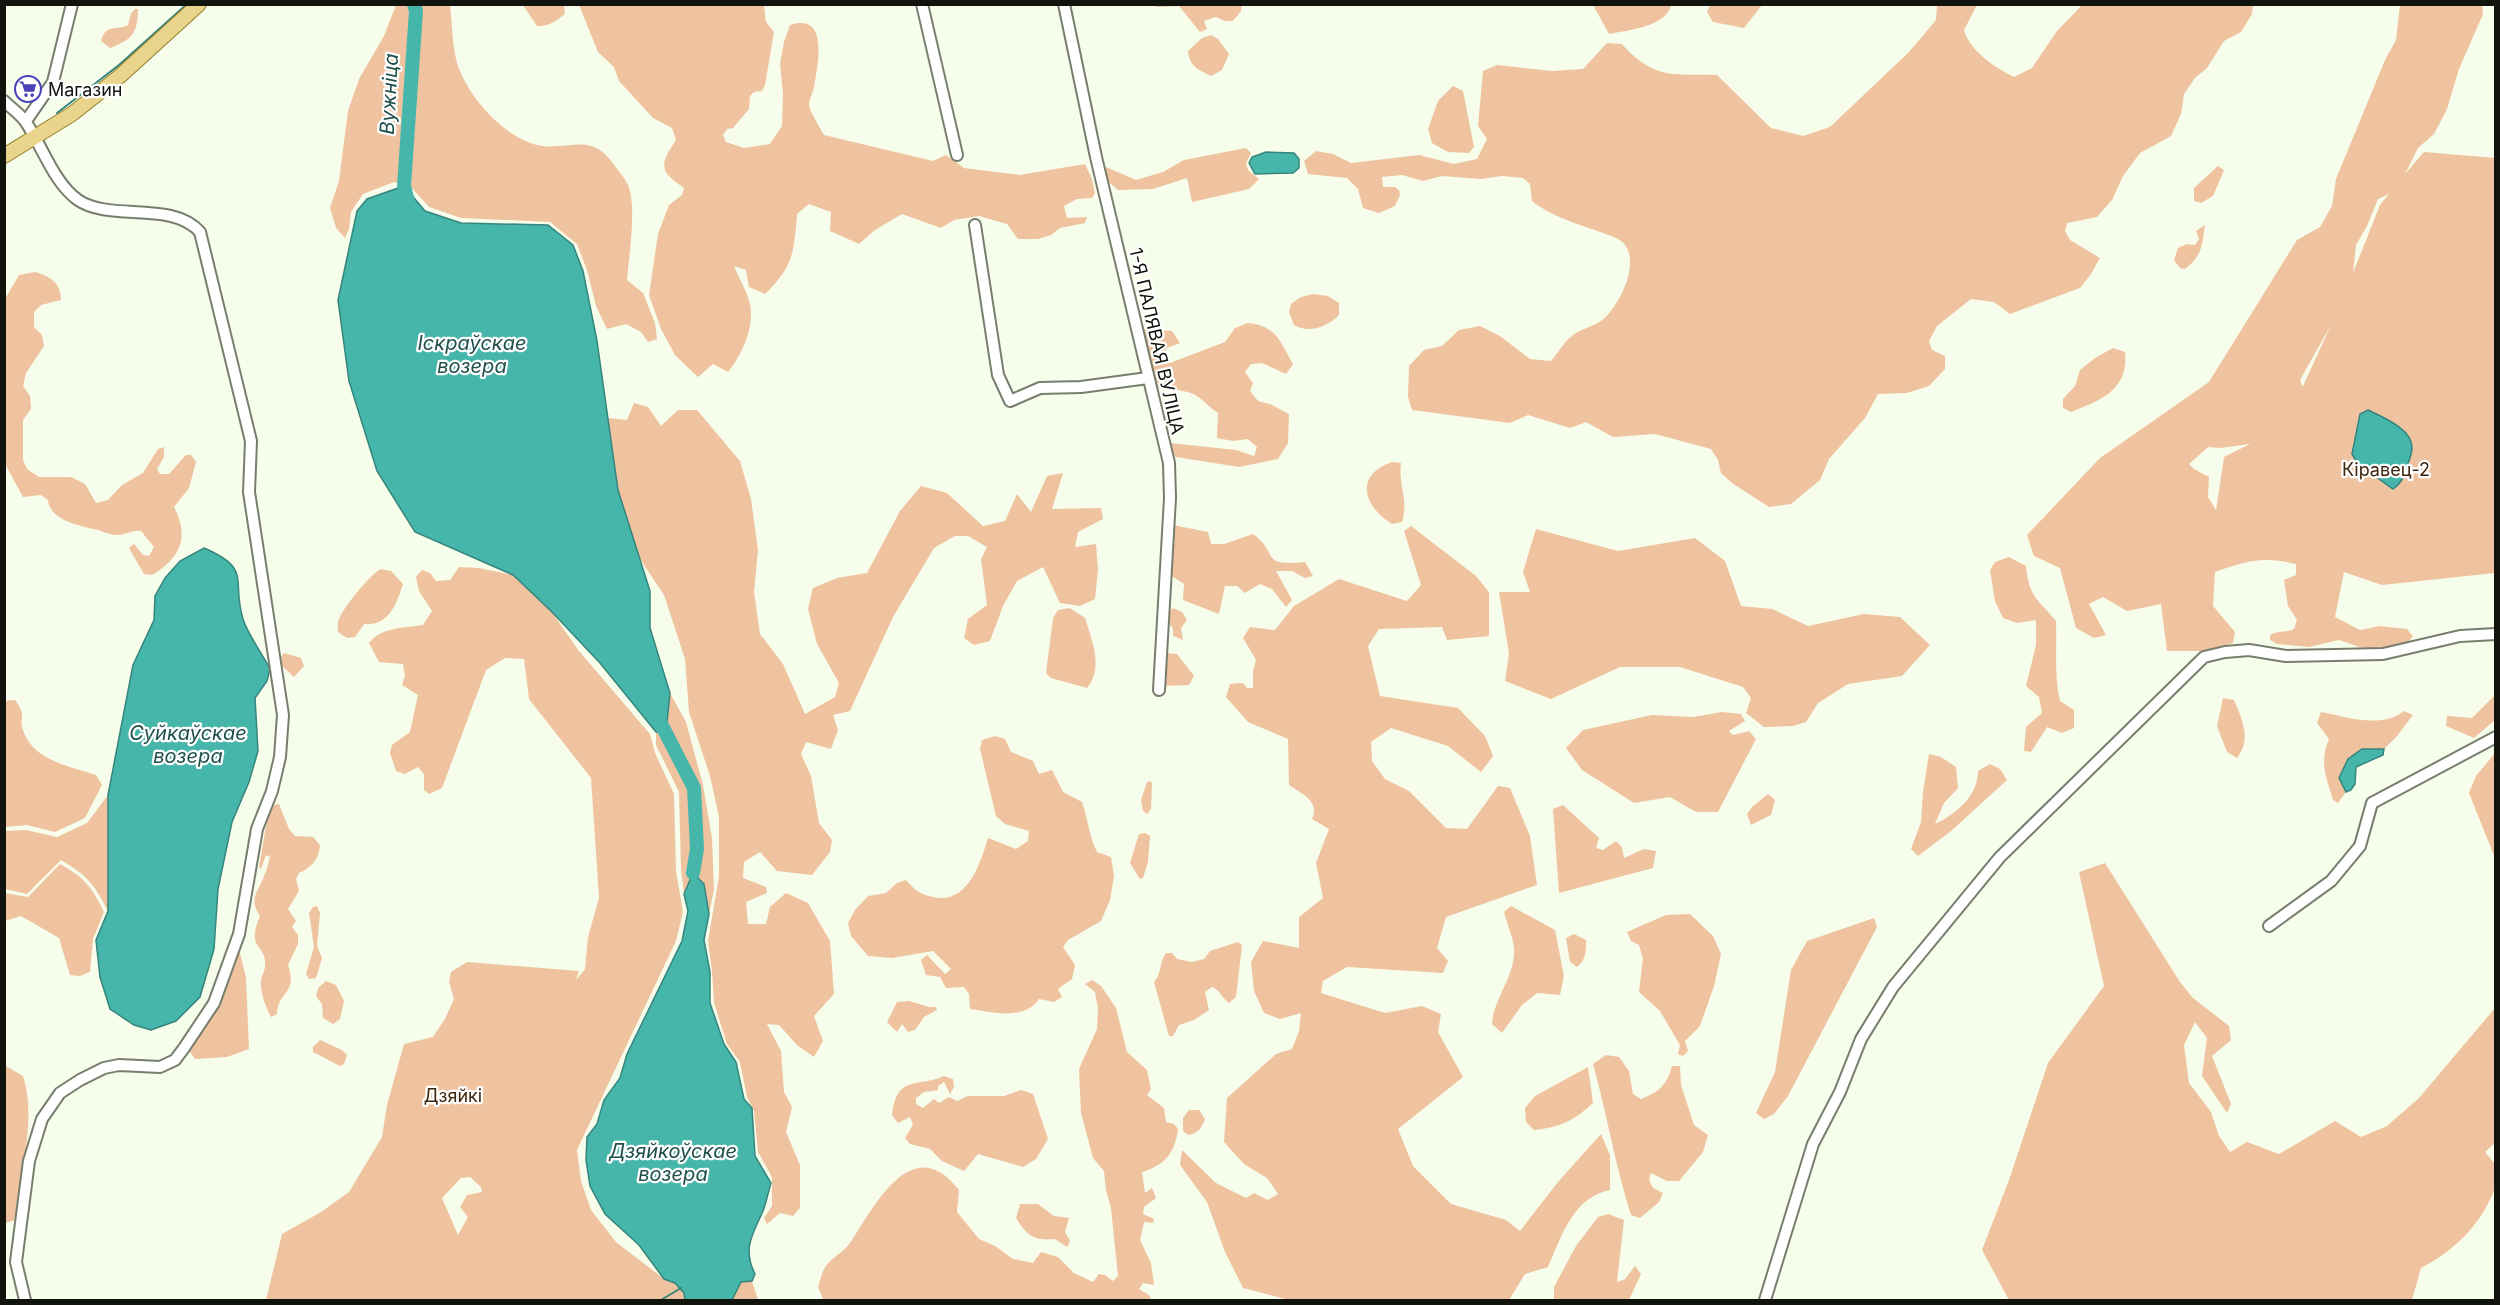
<svg xmlns="http://www.w3.org/2000/svg" width="2500" height="1305" font-family="Inter,sans-serif">
<style>
.green{fill:#efc39f;fill-rule:evenodd}
.water{fill:#46b6ab;stroke:#36857c;stroke-width:1.5}
.lines{fill:none;stroke-linecap:round;stroke-linejoin:round}
.stream{stroke:#36857c;stroke-width:2}
.river{stroke:#46b6ab;stroke-width:14}
.minor-casing{stroke:#787e6d;stroke-width:14}
.major-casing{stroke:#947e2c;stroke-width:16}
.minor{stroke:#fff;stroke-width:10}
.major{stroke:#e9d48b;stroke-width:14}
.labels{text-anchor:middle;dominant-baseline:central;stroke-width:4.5;stroke-linejoin:round;paint-order:stroke}
.poi-label{font-size:18px;fill:#11130d;stroke:#fff;text-anchor:start}
.street-label{font-size:18px;fill:#11130d;stroke:#fff}
.park-label{font-size:18px;fill:#3d240c;stroke:#fff}
.water-label{font-size:20px;font-style:italic;fill:#20504b;stroke:#fff}
</style>
<rect width="100%" height="100%" fill="#f6fdea"/>
<g class="green">
<path d="M396,5H450C452,22 452,41 456,59C464,93 503,137 537,145C571,152 590,130 615,166C619,172 625,178 628,185C637,207 629,255 627,280L643,293L655,323L657,339L648,342L641,332L626,324L607,329L596,306L587,270L577,244L550,222L461,218L429,207L410,186L394,182L363,194L351,212L349,229L345,238L336,228L330,208L339,181L348,111L359,79L384,36Z"/>
<path d="M523,5H564L565,13C558,21 547,27 537,26Z"/>
<path d="M579,5H764L766,22L774,32L765,85L762,91L754,92L750,96L749,109L733,128L727,129L723,135L726,142L744,148L770,144L782,126L783,93L780,64L784,42L790,25C829,12 818,63 814,87C813,92 809,100 809,105C809,110 821,129 824,135L933,161L946,155L964,168L1019,175L1085,164L1092,179L1095,193L1092,198L1077,199L1064,206L1067,218L1087,217L1085,223L1060,228L1051,235L1038,239H1018L1007,224L979,216L954,220L941,228L902,214L875,230L859,244L830,231L831,212L809,204L797,214C794,251 794,266 765,294L749,287L746,270L734,266C739,279 750,296 751,311C752,332 741,356 728,372L713,364L698,377L675,355L661,329L649,295L658,234L669,205L682,195L684,188C658,171 660,164 676,140L672,128L653,118L619,81L614,67L598,52Z"/>
<polygon points="1152,5 1242,4 1242,5 1241,11 1233,21 1225,21 1216,17 1204,21 1207,29 1200,32 1179,6 1157,7"/>
<path d="M1593,5H1671C1666,27 1628,30 1609,34Z"/>
<polygon points="1710,5 1710,4 1762,5 1744,28 1713,22 1707,12"/>
<path d="M1937,5H1977L1964,30C1970,51 1994,67 2014,77L2032,68L2057,31L2082,5H2253L2252,14L2241,32L2224,41L2207,68L2195,78L2184,94L2181,114L2171,136L2140,153L2123,176L2112,200L2097,217L2067,223L2065,231L2070,240L2100,258L2091,274L2080,288L2010,314L1994,302L1971,299L1937,326L1929,341L1932,350L1945,356V369L1929,386L1907,393L1878,394L1865,418L1829,459L1820,480L1791,504L1769,507L1732,483L1721,473L1718,460L1711,449L1655,434L1613,437L1586,422L1570,428L1528,415L1510,423L1412,410L1408,397L1409,366L1424,350L1442,346L1459,330L1480,326L1500,336L1530,359L1551,361C1558,353 1564,342 1572,336C1580,329 1592,327 1601,321C1620,307 1647,252 1616,238C1587,226 1556,220 1532,201L1530,184L1523,178L1502,176L1481,179L1442,176L1423,181L1402,175L1382,177L1383,187H1395L1399,190L1400,195L1395,206L1379,213L1363,208L1358,189L1347,178L1308,174L1304,161L1316,151L1333,154L1351,163L1419,155L1454,164L1477,159L1487,139L1478,126L1483,71L1497,65L1552,71L1583,69L1607,43L1622,44C1654,80 1673,74 1717,75L1771,128L1803,136L1830,127L1909,52L1936,20Z"/>
<path d="M2400,5H2482L2483,14L2459,69L2447,109L2434,134L2418,148L2405,174L2424,152L2495,158V573L2382,585L2344,572L2335,617L2360,630L2380,626L2407,629L2413,636L2407,644L2387,650L2365,649L2339,640L2309,647L2277,644L2270,640V635C2279,630 2286,633 2294,629L2297,620L2288,606L2284,580L2296,575V564C2262,556 2247,561 2215,572L2213,606L2235,632L2233,643L2204,651H2167L2161,604L2127,611L2103,597L2089,604L2106,635L2094,638L2076,628L2060,568L2034,556L2027,535L2100,458L2209,382L2297,240L2320,227L2332,206L2336,179L2385,60L2396,40ZM2389,194L2380,205L2353,273L2356,245L2367,226L2378,199ZM2331,325L2303,386H2302L2300,380ZM2250,444L2224,457L2216,510L2208,497L2209,477L2194,469L2189,464L2208,447L2220,448Z"/>
<path d="M135,9H138C138,34 131,40 110,48L101,41C106,23 116,31 128,25L131,14Z"/>
<path d="M1211,35L1218,39L1229,54L1222,70L1211,76C1199,70 1189,66 1188,51L1202,38Z"/>
<polygon points="1453,86 1463,91 1474,147 1469,153 1448,152 1432,143 1428,129 1438,101"/>
<polygon points="1246,148 1251,153 1246,163 1248,170 1259,179 1249,189 1192,202 1187,178 1153,189 1118,190 1104,178 1106,167 1136,180 1163,172 1184,160"/>
<polygon points="2218,166 2224,170 2213,196 2201,203 2194,201 2194,188"/>
<path d="M2205,225C2202,246 2202,256 2185,269L2180,268L2174,260L2178,248L2187,244L2195,245L2199,239L2196,231Z"/>
<path d="M35,272C50,276 61,283 61,300L41,305L34,312V327L42,335L44,346L26,373L23,386L30,396L31,409L23,420V460L27,469L39,477H71L85,484L96,503L108,500L122,485L143,473L158,449L164,447V457L157,469L160,474H169L186,455H191L196,462L189,488L174,507C190,538 180,558 152,575L144,574L129,548L134,544L143,555L149,556L154,547L141,531C132,530 125,535 117,535C111,535 104,532 98,530C81,526 50,521 48,500L41,495L23,497L4,462L5,299L19,275Z"/>
<path d="M1313,294L1328,296L1339,303V315C1327,327 1309,334 1294,325L1289,312L1291,304L1301,297Z"/>
<path d="M1248,323C1277,326 1280,342 1293,364L1286,374L1262,363L1251,364L1245,372L1253,383L1250,391L1258,401L1270,404L1289,414L1288,443L1278,459L1239,467L1176,457L1169,450L1170,443L1236,450L1254,456L1257,447L1248,439L1233,441L1217,438L1218,413C1210,408 1203,399 1195,395C1185,389 1168,390 1157,388L1142,329L1172,331L1180,343L1167,348L1163,357L1170,363L1225,342L1235,328Z"/>
<path d="M2113,348L2125,352C2129,390 2101,400 2071,412L2063,408V399L2075,386L2080,370L2095,358Z"/>
<polygon points="634,403 648,407 661,426 678,410 697,410 740,461 751,499 758,550 754,592 760,634 783,664 805,714 835,697 839,683 817,644 808,609 813,588 837,578 867,573 900,511 921,486 947,493 983,526 1005,521 1017,494 1031,512 1047,476 1063,473 1052,509 1101,508 1103,519 1078,532 1075,547 1096,544 1098,570 1095,599 1080,606 1060,603 1043,567 1017,581 1003,606 990,641 974,645 964,638 968,619 987,605 981,559 987,547 968,536 955,536 934,548 893,617 850,711 833,715 838,730 831,749 806,742 801,754 811,776 819,823 832,840 830,852 812,875 777,871 760,852 744,862 743,878 766,887 767,893 746,902 748,924 766,924 770,907 786,893 808,903 830,941 834,994 814,1016 823,1041 814,1057 797,1045 779,1025 767,1024 781,1051 784,1092 792,1107 786,1132 800,1165 800,1208 793,1216 780,1213 767,1224 764,1218 772,1206 772,1177 758,1152 754,1111 747,1097 740,1062 727,1044 714,1003 712,971 708,941 719,876 719,817 710,776 689,712 685,659 664,595 638,556 618,490 608,418 627,420"/>
<path d="M1392,462L1401,463C1398,486 1409,500 1402,522L1392,524C1363,506 1354,475 1392,462Z"/>
<path d="M1173,525L1208,532L1211,544H1224L1253,534C1280,553 1258,567 1305,562L1313,576L1305,578L1292,571H1276L1292,600L1286,607L1272,589L1260,584L1245,593L1237,586H1225L1219,614L1183,600L1184,584L1170,575Z"/>
<path d="M1411,526L1476,576L1489,592V636L1447,640L1442,627L1379,629L1368,646L1380,696L1458,708L1485,736L1493,756L1481,772L1448,746L1391,728L1371,742L1372,761L1385,779L1409,791L1446,828L1467,829L1498,786L1510,788L1530,836L1537,885L1446,917L1437,948L1448,961L1443,973L1347,967L1323,981L1321,993L1385,1013L1422,1006L1441,1014L1438,1032L1463,1077L1398,1129L1413,1166L1451,1204L1506,1220L1520,1231L1558,1182L1601,1134L1610,1155V1190C1572,1198 1562,1236 1548,1267L1525,1274L1509,1300H1289L1243,1288L1225,1252L1207,1202L1180,1165L1182,1150L1216,1183L1246,1198L1254,1193L1268,1200L1278,1194L1267,1178L1244,1164L1224,1142L1227,1098L1276,1054L1292,1049L1299,1031L1301,1013L1280,1019L1264,1013L1254,991L1251,962L1263,941L1299,948V917L1323,898L1316,863L1329,829L1312,819C1320,801 1302,794 1289,785L1288,739L1248,722L1226,697L1230,684L1243,683L1247,688H1253V672L1256,660L1243,638L1250,627L1275,630L1294,606L1339,579L1407,601L1421,585L1404,531Z"/>
<polygon points="1536,529 1618,551 1695,538 1725,561 1741,606 1772,609 1808,626 1864,614 1900,617 1930,645 1902,676 1848,684 1818,703 1806,722 1793,726 1764,727 1746,713 1751,698 1743,687 1680,667 1620,667 1551,699 1505,681 1509,653 1499,592 1530,592 1523,572"/>
<path d="M2009,557L2026,566C2029,598 2038,599 2056,621C2057,648 2054,675 2060,701L2074,710V728L2062,733L2047,727L2031,752L2024,751L2026,727L2042,713L2039,697L2026,686L2036,645V620L2017,623L2003,618L1995,601L1990,570L1995,562Z"/>
<path d="M459,567L479,568L512,575L551,611L579,651L650,734L655,753L674,794L676,871L683,912L676,941L577,1150L581,1181L591,1210L616,1242L664,1279L675,1283L684,1293L685,1300H266L282,1234L321,1212L349,1192L382,1137L387,1105L404,1044L433,1037L445,1019L454,999L449,982L451,972L467,962L579,971L576,980L585,969L588,937L599,898L591,778L529,699L524,659L505,658L486,670L442,788L429,794L424,790V774L418,767L405,774L396,771L390,753L392,745L410,732L418,695L402,685L405,676L403,664L379,662L369,643C382,627 403,628 423,625L432,611L419,591L416,577L422,570L430,573L436,581L450,580ZM470,1177L481,1187L482,1192L467,1195L460,1207L468,1217L458,1235L442,1198L461,1178Z"/>
<path d="M381,569L391,571L403,584C396,605 389,626 364,624L355,637L347,638L338,632C338,627 337,623 339,619C343,608 371,573 381,569Z"/>
<path d="M1070,608L1085,618C1092,641 1104,668 1087,688L1051,678L1046,673L1053,618L1058,610Z"/>
<polygon points="1173,608 1182,612 1187,620 1181,628 1183,640 1173,636 1173,628 1169,624 1168,614"/>
<polygon points="284,653 301,658 304,666 294,677 282,666 281,657"/>
<polygon points="1166,653 1177,654 1194,676 1189,685 1163,686"/>
<polygon points="670,693 686,722 703,785 712,838 714,890 709,914 704,884 693,873 684,894 681,870 679,792 656,745 656,732 667,732"/>
<polygon points="2495,695 2495,720 2474,738 2446,726 2447,716 2472,718"/>
<path d="M2223,698L2234,700C2242,719 2252,740 2237,758L2227,752L2217,726Z"/>
<path d="M15,700C28,718 18,716 23,730C33,761 70,766 96,775L102,785L85,818L55,832L27,825L5,827V701Z"/>
<path d="M2404,711L2413,715L2397,736L2384,749H2362L2339,778L2346,792L2338,803L2333,800C2326,776 2319,763 2329,739L2317,723L2321,712C2347,717 2381,729 2404,711Z"/>
<polygon points="1722,712 1741,714 1745,721 1729,731 1733,735 1749,731 1756,739 1718,812 1696,812 1670,797 1634,803 1582,770 1566,748 1583,730 1652,715 1693,717"/>
<path d="M995,736L1005,739L1011,752L1033,761L1039,774L1052,770L1063,792L1082,802C1088,819 1089,836 1097,852L1111,857L1114,876L1110,900L1101,921L1068,940L1063,947L1075,965L1072,979L1058,989L1062,997L1054,1002L1039,999C1024,1021 993,1012 970,1009L969,994L964,987L946,988L940,977L926,975L921,960L927,955L945,974L951,969L933,951L892,958L868,956L851,936L848,923L855,910L868,896L886,893L897,883L906,880C915,890 919,894 933,897C967,905 980,865 988,838L1016,849L1028,841L1029,831L1005,824L996,816L980,749L982,740Z"/>
<polygon points="2495,753 2495,858 2469,793 2476,776"/>
<path d="M1929,754L1941,757L1956,767L1958,788L1944,803L1935,824C1956,814 1978,796 1978,771L1990,764L2000,769L2007,780L1951,831L1918,856L1911,849L1921,822L1923,792Z"/>
<polygon points="1150,781 1152,783 1151,809 1147,814 1143,811 1141,800 1147,782"/>
<polygon points="1768,794 1775,800 1771,815 1751,825 1747,814 1752,807"/>
<path d="M108,795V911C94,884 88,876 61,860L27,894L5,889L4,831L26,830L57,837L87,823Z"/>
<path d="M279,804L289,829L295,836L313,837L320,845C319,859 312,867 299,873L296,879L299,891L288,909L296,921L292,927L298,935V944L288,965C298,995 278,990 277,1014L271,1017C265,1005 260,993 261,980C262,975 265,971 265,966C267,943 245,951 260,916C248,898 258,893 264,876C267,870 268,864 270,857L266,855L261,869L259,867L268,814L274,805Z"/>
<polygon points="1563,805 1599,838 1596,848 1603,850 1616,841 1622,847 1624,858 1644,849 1656,851 1653,868 1559,893 1553,809"/>
<polygon points="1145,833 1150,836 1148,862 1143,878 1140,879 1130,863 1139,834"/>
<path d="M2105,863L2180,982L2193,998L2229,1026L2231,1040L2212,1056L2231,1104L2227,1113L2202,1076L2207,1038L2195,1022L2184,1045L2189,1083L2211,1112L2219,1136L2230,1152L2247,1142L2279,1154L2335,1121L2361,1137L2387,1126L2419,1098L2495,1008V1143L2485,1152L2495,1164C2496,1172 2497,1180 2495,1187C2484,1222 2453,1252 2421,1268L2412,1300H2009L1982,1250L2009,1180L2048,1063L2104,986L2079,872Z"/>
<path d="M60,864C85,878 92,887 104,912L93,939L90,972L80,976L70,975L59,938L21,916L5,921V893L28,897Z"/>
<polygon points="317,906 320,913 317,946 322,958 316,978 309,979 306,974 314,947 309,913 313,907"/>
<path d="M1511,906L1555,930L1564,976L1560,995L1537,993L1522,1005L1502,1033L1492,1024C1494,997 1516,976 1514,948C1513,937 1507,924 1504,912Z"/>
<polygon points="1690,914 1713,936 1721,954 1714,986 1700,1026 1685,1041 1688,1051 1683,1056 1678,1054 1680,1045 1660,1011 1639,992 1643,958 1639,945 1631,941 1627,932 1666,915"/>
<polygon points="1874,918 1877,927 1788,1096 1774,1114 1764,1119 1756,1113 1775,1072 1791,970 1807,941"/>
<path d="M1574,934L1586,940C1586,951 1586,960 1577,967L1570,962L1566,938Z"/>
<path d="M1238,942L1242,945L1236,997L1229,1003C1222,998 1220,990 1212,987L1205,992L1209,1010L1194,1020L1179,1025L1173,1036H1169L1154,982C1162,974 1159,962 1166,953H1172L1177,959L1192,962L1204,959L1210,951Z"/>
<polygon points="238,945 246,978 249,1049 227,1057 195,1059 190,1052 217,1004"/>
<path d="M1092,980L1101,986L1116,1008L1127,1052L1147,1070L1151,1089L1147,1095L1164,1108L1166,1122L1174,1124L1178,1129C1175,1153 1165,1165 1142,1172L1145,1193L1152,1188L1156,1198L1144,1207L1143,1214L1154,1219L1153,1223L1144,1222L1140,1240L1151,1263L1154,1285L1143,1283L1139,1289L1149,1295L1151,1300H826L823,1299L818,1287C820,1281 821,1275 824,1269C829,1259 843,1253 850,1243C874,1207 912,1129 959,1190L957,1212L979,1239L995,1246L1013,1259L1033,1263L1041,1252L1058,1257L1074,1273L1093,1282L1099,1274L1105,1275L1113,1281L1118,1276L1111,1208L1106,1190L1104,1171L1093,1158L1081,1113L1079,1069L1097,1029L1098,1008L1095,992L1085,984Z"/>
<polygon points="326,981 336,985 344,1001 340,1019 333,1024 323,1018 322,1004 316,996 318,988"/>
<polygon points="909,1001 929,1007 936,1007 937,1010 924,1017 915,1030 908,1032 902,1024 897,1032 887,1022 897,1002"/>
<polygon points="320,1040 342,1050 347,1055 344,1064 340,1066 313,1052 313,1047"/>
<path d="M1606,1055L1619,1057L1629,1071L1633,1094L1641,1099C1658,1093 1668,1084 1672,1066H1680L1681,1085L1694,1125L1708,1135L1703,1152L1679,1181H1667L1651,1173L1649,1180L1653,1188L1663,1193L1659,1202L1640,1218L1631,1215C1615,1165 1607,1114 1593,1064Z"/>
<path d="M4,1065L23,1076C37,1121 20,1166 17,1212L15,1220L5,1223Z"/>
<path d="M1588,1067L1593,1103C1573,1121 1561,1127 1534,1130L1526,1122L1525,1108L1535,1096Z"/>
<path d="M944,1076L953,1079L954,1087L950,1094L944,1082L938,1086V1090L924,1092L916,1098V1104L923,1108L934,1099L939,1103L949,1097L957,1101L968,1096H1004L1021,1090L1033,1094L1048,1139L1036,1159L1023,1167L978,1154L964,1171L942,1161L930,1149L910,1144L905,1138L913,1125L910,1117L898,1123L892,1115C897,1074 917,1088 944,1076Z"/>
<path d="M1189,1110H1199L1205,1119C1202,1127 1198,1134 1188,1135L1183,1131V1118Z"/>
<path d="M1020,1204H1038L1054,1216L1069,1218L1065,1232L1070,1241L1067,1247L1055,1239C1034,1241 1027,1236 1016,1218Z"/>
<polygon points="1608,1214 1624,1220 1617,1282 1625,1279 1635,1266 1641,1274 1629,1300 1554,1300 1554,1287 1576,1246 1598,1217"/>
<polygon points="752,1281 758,1300 732,1300 741,1282"/>
</g>
<g class="water">
<polygon points="1266,152 1294,153 1299,159 1299,168 1293,173 1255,174 1249,163 1252,157"/>
<polygon points="404,186 425,211 461,223 548,225 573,245 583,271 597,341 618,490 650,591 650,628 670,693 666,732 656,732 600,663 551,611 513,575 415,532 377,471 349,381 338,300 357,211 367,199"/>
<path d="M2368,410C2382,417 2413,429 2412,448C2412,454 2409,461 2407,466C2404,476 2402,483 2393,489L2358,464L2352,454L2360,414Z"/>
<path d="M204,548C253,569 231,580 243,619C247,633 263,655 270,669L267,681L255,698L258,751L249,782L232,822L218,889L214,949L200,997L176,1021L151,1030L134,1025L110,1009L100,977L96,940L108,911V795L133,665L154,620L155,596L165,578L180,561Z"/>
<polygon points="2362,749 2384,749 2383,755 2356,767 2355,784 2351,790 2346,792 2339,778 2348,759"/>
<path d="M693,873L704,884L709,914L704,940L710,972V1003L724,1044L736,1062L744,1099L752,1108L755,1156L771,1183C768,1193 766,1203 763,1211C753,1234 742,1248 755,1274L752,1281L741,1282L732,1300H685L684,1293L675,1283L664,1279L639,1245L605,1214L590,1186L586,1160L587,1137L597,1124L604,1100L620,1078L627,1054L682,941L688,911L684,894Z"/>
</g>
<g class="lines">
<g class="stream">
<polyline points="57,113 119,65 187,4"/>
<polyline points="661,1300 681,1288"/>
</g>
<g class="river">
<polyline points="408,201 404,186 416,11 414,4"/>
<polyline points="657,716 694,788 697,849 693,873"/>
</g>
<defs>
<g id="minor">
<polyline points="922,4 957,155"/>
<polyline points="1064,4 1096,157 1169,463 1170,498 1159,690"/>
<path d="M4,101C12,109 22,115 27,124C43,148 54,183 78,200C110,222 172,200 200,232L251,441L249,492L283,715L280,757L272,791L257,829L239,934L214,1003L184,1048L175,1060L160,1067L119,1065L104,1068L80,1080L60,1093L42,1119L29,1161L16,1262L25,1300"/>
<polyline points="26,121 53,82 72,4"/>
<polyline points="975,225 998,375 1010,401 1040,388 1081,387 1148,378"/>
<polyline points="2269,926 2331,881 2360,846 2372,803 2496,737"/>
<polyline points="1765,1300 1813,1144 1840,1092 1861,1039 1893,987 2000,857 2204,657 2225,652 2249,650 2286,656 2383,654 2460,636 2496,634"/>
</g>
<polyline id="major" points="4,156 72,114 120,76 199,4"/>
</defs>
<use href="#minor" class="minor-casing"/>
<use href="#major" class="major-casing"/>
<use href="#minor" class="minor"/>
<use href="#major" class="major"/>
</g>
<defs>
<symbol id="supermarket-ring" viewBox="-11 -11 22 22"><circle r="9.5" fill="#fff" stroke="#4942b8" stroke-width="1.5"/><path d="M-6-5.5h2.5l.6 2H6L4.5 2H-2.5L-4.4-4H-6ZM-1.5 3.2a1.3 1.3 0 1 0 .1 0ZM3 3.2a1.3 1.3 0 1 0 .1 0Z" fill="#4942b8"/></symbol>
</defs>
<g fill-rule="evenodd">
<use href="#supermarket-ring" x="13" y="74" width="30" height="30"/>
</g>
<g class="labels">
<g class="poi-label">
<text x="48" y="89">Магазин</text>
</g>
<g class="street-label">
<text transform="translate(1157 341) rotate(77)">1-Я ПАЛЯВАЯ ВУЛІЦА</text>
</g>
<g class="park-label">
<text x="2386" y="469">Кіравец-2</text>
<text x="453" y="1095">Дзяйкі</text>
</g>
<g class="water-label">
<text transform="translate(389 94) rotate(-87)">Вужніца</text>
<text x="472" y="343">Іскраўскае<tspan x="472" dy="23">возера</tspan></text>
<text x="188" y="733">Суйкаўскае<tspan x="188" dy="23">возера</tspan></text>
<text x="673" y="1151">Дзяйкоўскае<tspan x="673" dy="23">возера</tspan></text>
</g>
</g>
<rect width="2500" height="1305" fill="none" stroke="#11130d" stroke-width="12"/>
</svg>
